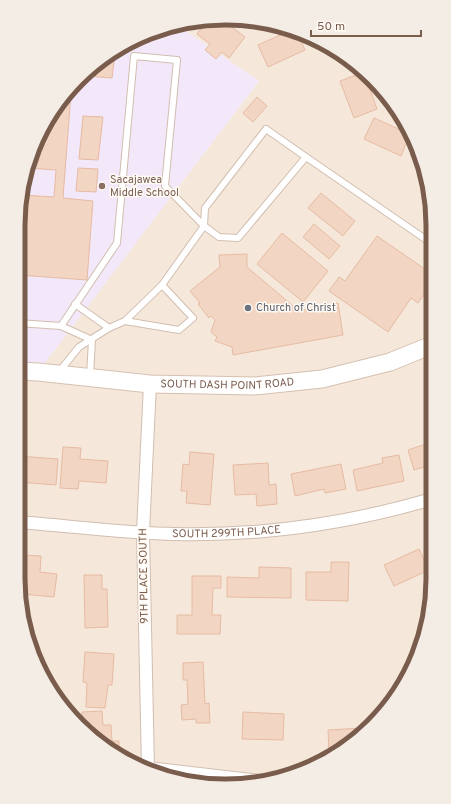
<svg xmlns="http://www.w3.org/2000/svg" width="451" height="804" font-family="Overpass,sans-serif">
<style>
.residential{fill:#f5e8da}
.education{fill:#f3e8fa}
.building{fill:#f3d5c3;stroke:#e6bba3}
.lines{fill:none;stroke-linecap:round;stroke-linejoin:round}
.service-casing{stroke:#d1beb0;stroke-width:8}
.minor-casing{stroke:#d1beb0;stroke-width:14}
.secondary-casing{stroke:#d6c0b0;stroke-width:19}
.service{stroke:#fff;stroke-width:6}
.minor{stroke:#fff;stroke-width:12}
.secondary{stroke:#fff;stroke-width:17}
.education-dot{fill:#8d6e63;stroke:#fffaf3;stroke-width:1.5}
.worship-dot{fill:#6b7280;stroke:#fffaf3;stroke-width:1.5}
.labels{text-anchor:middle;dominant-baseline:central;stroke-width:3;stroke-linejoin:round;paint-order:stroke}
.education-label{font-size:11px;fill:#785e54;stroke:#fffaf3;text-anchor:start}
.worship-label{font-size:11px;fill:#5b616d;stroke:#fffaf3;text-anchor:start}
.street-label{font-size:11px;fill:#7a5c4d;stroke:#fffaf3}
.rim{fill:none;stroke:#7a5c4d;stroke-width:5}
</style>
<rect width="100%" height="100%" fill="#fdf6ec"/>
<polygon class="residential" points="253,20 329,46 372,79 398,110 422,159 431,199 433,592 426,632 405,682 362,735 305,770 239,786 172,779 110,751 61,705 29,645 18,579 18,371 38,371 259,81 177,25"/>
<polygon class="education" points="172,25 177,25 259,81 38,372 18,371 18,212 29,159 46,122 99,61"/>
<g class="building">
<polygon points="225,22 245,37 229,58 222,52 216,59 205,50 210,44 197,34 206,23"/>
<polygon points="287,32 298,35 305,50 268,67 258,45"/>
<polygon points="115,53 112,78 86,76 99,61"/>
<polygon points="364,72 377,109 354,118 340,81"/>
<polygon points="71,93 63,198 93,201 87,280 18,275 24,204 20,204 22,195 54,197 56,170 27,168 29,159 46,122 59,107 62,107 63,102"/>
<polygon points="257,97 267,106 253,122 243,113"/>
<polygon points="83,116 103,117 98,160 79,159"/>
<polygon points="374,118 410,134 401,156 364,139"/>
<polygon points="417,149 422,159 425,173 423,175 410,154"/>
<polygon points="78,168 98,169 96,192 76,191"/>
<polygon points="321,193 355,221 343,236 308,208"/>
<polygon points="314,224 340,246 329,259 303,237"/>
<polygon points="282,233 328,271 303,302 257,264"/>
<polygon points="377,236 432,274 432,283 418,303 411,298 388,332 329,291 339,277 345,281"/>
<polygon points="247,254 247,267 299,311 338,303 343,335 233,355 232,347 215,341 217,337 211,332 215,320 211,316 209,318 198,304 200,303 190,291 220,267 219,255"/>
<polygon points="432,442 432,468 431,465 414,470 408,450"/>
<polygon points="63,447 81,448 80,459 108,461 106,483 79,481 78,489 60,488"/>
<polygon points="190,452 214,454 210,505 186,503 187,491 181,491 183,464 189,465"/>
<polygon points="399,455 404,481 357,491 353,470 383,463 382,458"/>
<polygon points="18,456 58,459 56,485 18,482"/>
<polygon points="268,463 269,485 276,484 277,504 257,506 256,494 235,495 233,465"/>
<polygon points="341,464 346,489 325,493 324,489 295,496 291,474"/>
<polygon points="419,549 429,570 394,586 384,565"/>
<polygon points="24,555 41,556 40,572 57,574 54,597 21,594"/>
<polygon points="331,562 349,562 348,601 306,600 306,572 331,572"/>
<polygon points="259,567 291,568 291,598 227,597 227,577 259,578"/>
<polygon points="84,575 102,575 102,589 107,589 108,627 85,628"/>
<polygon points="192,576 221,576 221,588 213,588 212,615 221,615 220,634 177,634 177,615 192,615"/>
<polygon points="85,652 114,654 112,685 108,685 105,708 86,707 87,683 83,682"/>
<polygon points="203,662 205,704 209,703 210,723 196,723 196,719 182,720 181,705 188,704 187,680 183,680 183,663"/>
<polygon points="102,711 103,725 111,725 112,741 119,741 119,755 110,751 90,731 82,725 82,712"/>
<polygon points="243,712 284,714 283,740 242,739"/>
<polygon points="364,728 365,732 362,735 333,753 329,753 328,730"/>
</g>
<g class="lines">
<defs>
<g id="service">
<polyline points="306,157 431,243"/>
<polyline points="75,304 109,328"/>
<polyline points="125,321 179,330 193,318 162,285"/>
<polyline points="18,323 61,326 92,340"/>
<polyline points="58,373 79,347 109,328 125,321 162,285 204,226 205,208 266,129 306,157 238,238 219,237 204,226 165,186 177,60 134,56 117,243 61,326"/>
<polyline points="90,376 92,340"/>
</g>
<g id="minor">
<path id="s1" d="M18,522C70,526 123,533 175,534C264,536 347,524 432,499"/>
<polyline points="148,768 143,532 150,384"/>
<polyline points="148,768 260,781"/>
</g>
<g id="secondary">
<path id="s2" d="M18,371L38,372L150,384L255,386L322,379L390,362L432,345"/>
</g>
</defs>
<use href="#service" class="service-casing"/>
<use href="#minor" class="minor-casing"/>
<use href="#secondary" class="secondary-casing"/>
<use href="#service" class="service"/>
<use href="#minor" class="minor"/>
<use href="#secondary" class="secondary"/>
</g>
<circle class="education-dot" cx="102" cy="186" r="4"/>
<circle class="worship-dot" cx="248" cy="308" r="4"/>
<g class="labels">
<g class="education-label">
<text x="110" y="180">Sacajawea<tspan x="110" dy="13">Middle School</tspan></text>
</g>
<g class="worship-label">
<text x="256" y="308">Church of Christ</text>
</g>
<g class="street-label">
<text stroke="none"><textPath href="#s2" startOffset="210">SOUTH DASH POINT ROAD</textPath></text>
<text stroke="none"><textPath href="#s1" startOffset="209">SOUTH 299TH PLACE</textPath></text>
<text transform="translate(144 576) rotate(-91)">9TH PLACE SOUTH</text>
</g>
</g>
<path d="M0 0H451V804H0ZM225 25H226A200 200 0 0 1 426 225V579A200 200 0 0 1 226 779H225A200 200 0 0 1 25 579V225A200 200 0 0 1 225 25Z" fill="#f4ede6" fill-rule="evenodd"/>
<path class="rim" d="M225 25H226A200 200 0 0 1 426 225V579A200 200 0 0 1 226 779H225A200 200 0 0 1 25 579V225A200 200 0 0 1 225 25Z"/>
<path d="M311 30v6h110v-6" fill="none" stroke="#7a5c4d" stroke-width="2"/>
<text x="317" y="30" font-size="12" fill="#7a5c4d" stroke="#fffaf3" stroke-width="3" paint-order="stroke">50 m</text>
</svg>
